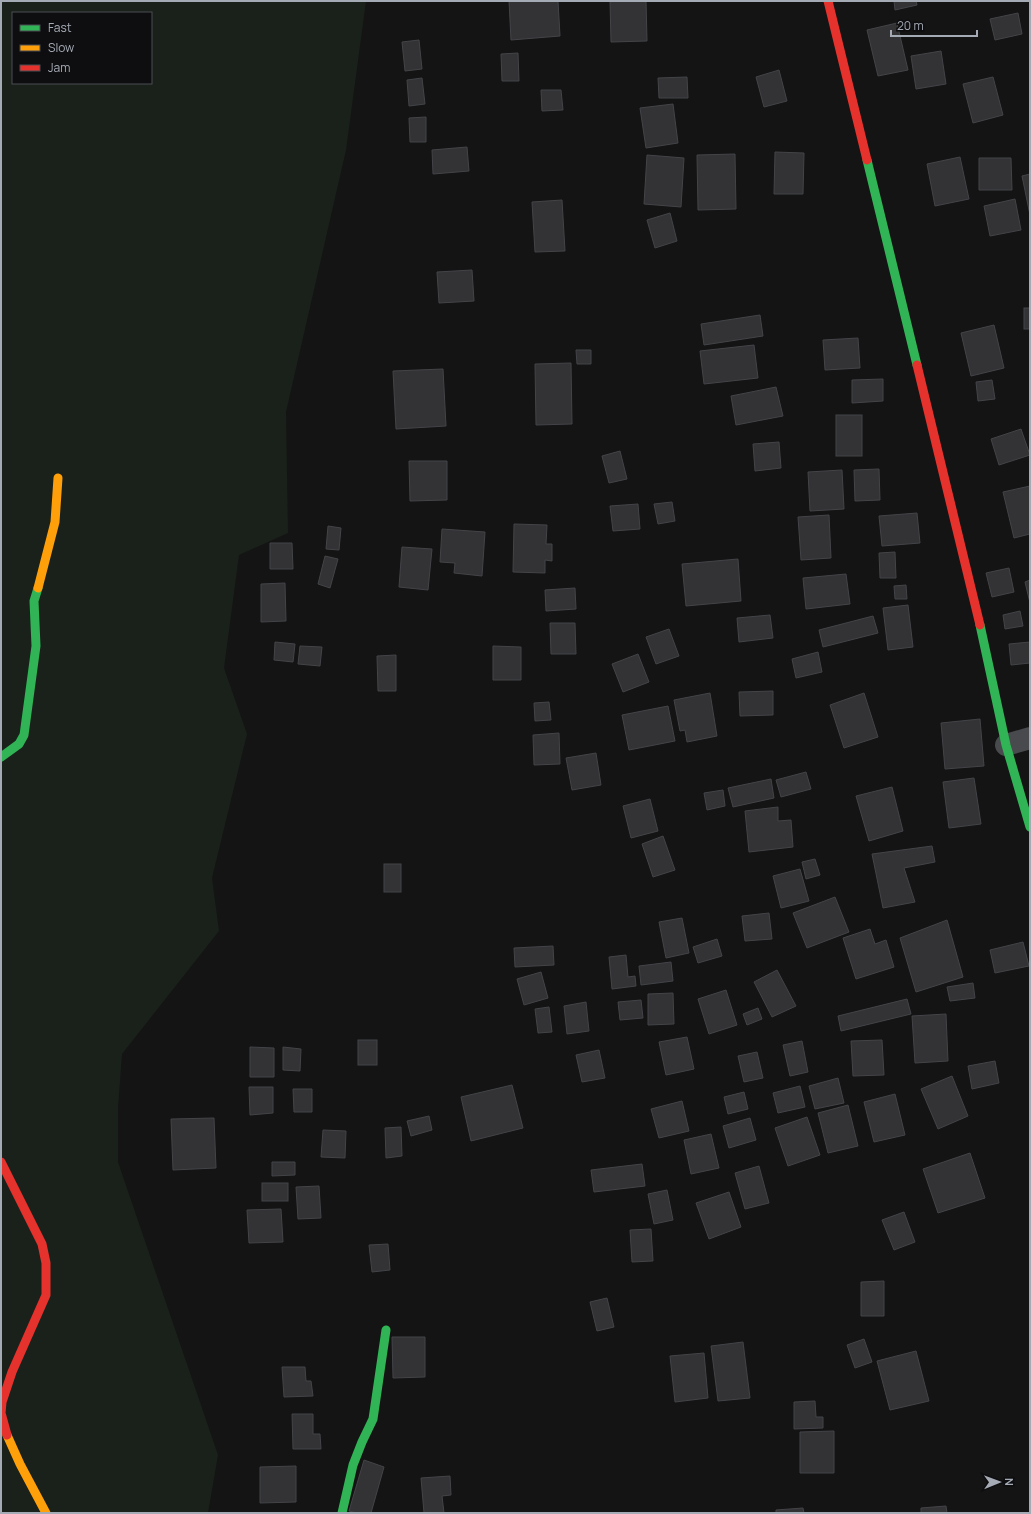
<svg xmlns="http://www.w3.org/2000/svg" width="1031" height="1514" font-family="Manrope,sans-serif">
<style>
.green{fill:#1a211b;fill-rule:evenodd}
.building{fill:#333335;stroke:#434448}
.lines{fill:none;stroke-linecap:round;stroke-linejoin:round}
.street{stroke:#484a4d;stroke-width:22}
.fast{stroke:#30b455;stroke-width:9}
.slow{stroke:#ff9f0a;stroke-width:9}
.jam{stroke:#e5322d;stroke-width:9}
</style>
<rect width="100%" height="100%" fill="#141414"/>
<path class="green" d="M1,1H366L346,150L286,412L288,533L239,555L224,668L247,734L212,878L219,931L122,1054L118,1108V1162L218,1455L208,1513H1ZM13,13H151V83H13Z"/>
<g class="building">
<polygon points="509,1 558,1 560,36 511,40"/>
<polygon points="610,1 646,1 647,41 611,42"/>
<polygon points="894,1 916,1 917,5 895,10"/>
<polygon points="1018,13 1022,34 995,40 990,19"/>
<polygon points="897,23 908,70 878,76 867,30"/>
<polygon points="419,40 422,69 405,71 402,42"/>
<polygon points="941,51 946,84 916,89 911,56"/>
<polygon points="518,53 519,81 502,81 501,54"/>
<polygon points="779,70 787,101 764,107 756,77"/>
<polygon points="687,77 688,98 659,98 658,78"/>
<polygon points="993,77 1003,115 973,123 963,84"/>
<polygon points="422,78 425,104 409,106 407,80"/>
<polygon points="541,90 561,90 563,110 542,111"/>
<polygon points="673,104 678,143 646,148 640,108"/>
<polygon points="426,117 426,142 410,142 409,118"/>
<polygon points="467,147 469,171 433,174 432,150"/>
<polygon points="775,152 804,153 803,194 774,194"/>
<polygon points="735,154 736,209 698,210 697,155"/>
<polygon points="647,155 684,158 681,207 644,204"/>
<polygon points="960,157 969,199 935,206 927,164"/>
<polygon points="979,158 1011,158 1012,190 979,190"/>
<polygon points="1030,174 1030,215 1022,176"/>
<polygon points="1015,199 1021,230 990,236 984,206"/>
<polygon points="562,200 565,251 535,252 532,202"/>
<polygon points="670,213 677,241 655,248 647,220"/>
<polygon points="472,270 474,301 439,303 437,272"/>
<rect x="1024" y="308" width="6" height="21"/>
<polygon points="760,315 763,336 704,345 701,324"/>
<polygon points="994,325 1004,368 971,376 961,333"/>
<polygon points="858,338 860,368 825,370 823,340"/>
<polygon points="754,345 758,378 704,384 700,351"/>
<polygon points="576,350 591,350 591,364 577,364"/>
<polygon points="571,363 572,424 536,425 535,364"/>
<polygon points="443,369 446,426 396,429 393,371"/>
<polygon points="883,379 883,401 852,403 852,380"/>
<polygon points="992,380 995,399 978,401 976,382"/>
<polygon points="776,387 783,416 736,425 731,396"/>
<rect x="836" y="415" width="26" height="41"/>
<polygon points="1021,429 1030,455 999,465 991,439"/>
<polygon points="779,442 781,468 755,471 753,444"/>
<polygon points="620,451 627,479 609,483 602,456"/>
<polygon points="409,461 447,461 447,500 410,501"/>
<polygon points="879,469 880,500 855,501 854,470"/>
<polygon points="842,470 844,509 810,511 808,472"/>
<polygon points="1030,486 1030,534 1014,538 1003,492"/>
<polygon points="672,502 675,521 658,524 654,504"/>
<polygon points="638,504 640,529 613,531 610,506"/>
<polygon points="917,513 920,543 882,546 879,516"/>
<polygon points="829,515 831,558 801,560 798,517"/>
<polygon points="514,524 547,525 546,544 552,544 552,561 545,560 545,573 513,572"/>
<polygon points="328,526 341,528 339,550 326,549"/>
<polygon points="442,529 485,532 482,576 454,573 455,563 440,562"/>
<polygon points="270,543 292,543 293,569 270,569"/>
<polygon points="402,547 432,549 428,590 399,587"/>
<polygon points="895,552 896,578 880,578 879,553"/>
<polygon points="325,556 338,559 330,588 318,584"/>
<polygon points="738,559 741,601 686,606 682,564"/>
<polygon points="1009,568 1014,592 992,597 986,573"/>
<polygon points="846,574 850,604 806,609 803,578"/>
<polygon points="1030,580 1030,603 1025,582"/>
<polygon points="285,583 286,621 261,622 261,584"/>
<polygon points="906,585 907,599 895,599 894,586"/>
<polygon points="575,588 576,609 546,611 545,590"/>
<polygon points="908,605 913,647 888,650 883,608"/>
<polygon points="1020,611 1023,626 1005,629 1003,615"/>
<polygon points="770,615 773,638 739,642 737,618"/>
<polygon points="873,616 878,633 823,647 819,630"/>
<polygon points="550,623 575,623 576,654 551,654"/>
<polygon points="669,629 679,656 656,664 646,637"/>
<polygon points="275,642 295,644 293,662 274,660"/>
<polygon points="1030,642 1030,663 1011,665 1009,644"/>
<polygon points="300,646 322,647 320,666 298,664"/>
<polygon points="493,646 521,647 521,680 493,680"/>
<polygon points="818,652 822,672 796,678 792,659"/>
<polygon points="638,654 649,682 623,692 612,664"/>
<polygon points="396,655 396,691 378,691 377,656"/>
<polygon points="773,691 773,715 740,716 739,692"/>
<polygon points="710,693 717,736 687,742 685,730 680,731 674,700"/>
<polygon points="864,693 878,737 844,748 830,705"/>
<polygon points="549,702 551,720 535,721 534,703"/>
<polygon points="668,706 675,741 629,750 622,715"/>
<polygon points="980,719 984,766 945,769 941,723"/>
<polygon points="559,733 560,764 534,765 533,735"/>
<polygon points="596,753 601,785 572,790 566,758"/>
<polygon points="806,772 811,789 781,797 776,780"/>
<polygon points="974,778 981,824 949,828 943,782"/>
<polygon points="771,779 774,798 733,807 728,788"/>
<polygon points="892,787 903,831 869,841 856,796"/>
<polygon points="723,790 725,806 707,810 704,793"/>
<polygon points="650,799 658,831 631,838 623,806"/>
<polygon points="778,807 778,821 791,820 793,847 749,852 745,811"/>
<polygon points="663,836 675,870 653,877 642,844"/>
<polygon points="932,846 935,862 904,868 915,902 883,908 872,854"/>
<polygon points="815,859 820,875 806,879 802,862"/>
<rect x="384" y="864" width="17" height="28"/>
<polygon points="800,869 809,901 781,908 773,876"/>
<polygon points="835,897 849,932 807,948 793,913"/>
<polygon points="769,913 772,939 745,941 742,916"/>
<polygon points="682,918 689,953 666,958 659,922"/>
<polygon points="947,920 963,977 916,992 900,938"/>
<polygon points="870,929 875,944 886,940 894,967 856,979 843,938"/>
<polygon points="717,939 722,956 698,963 693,947"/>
<polygon points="1023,942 1029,966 995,973 990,950"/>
<polygon points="553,946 554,965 515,967 514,948"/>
<polygon points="626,955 628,977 635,976 636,986 612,989 609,957"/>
<polygon points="671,962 673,981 641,985 639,966"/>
<polygon points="777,970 796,1006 772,1017 754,982"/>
<polygon points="541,972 548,998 524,1005 517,979"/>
<polygon points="973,983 975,998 950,1001 947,987"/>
<polygon points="726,990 737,1025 709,1034 698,999"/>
<polygon points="673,993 674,1024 648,1025 648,994"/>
<polygon points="907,999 911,1014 841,1031 838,1016"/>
<polygon points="641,1000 643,1018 620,1020 618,1002"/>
<polygon points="586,1002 589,1031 567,1034 564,1006"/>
<polygon points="549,1007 552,1032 538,1033 535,1009"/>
<polygon points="758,1008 762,1019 747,1025 743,1014"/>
<polygon points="946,1014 948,1061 915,1063 912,1016"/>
<polygon points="687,1037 694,1069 666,1075 659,1042"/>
<rect x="358" y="1040" width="19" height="25"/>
<polygon points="882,1040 884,1075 853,1076 851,1041"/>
<polygon points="802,1041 808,1072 790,1076 783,1045"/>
<polygon points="250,1047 274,1048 274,1077 250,1077"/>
<polygon points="283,1047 301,1049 300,1071 283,1070"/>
<polygon points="599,1050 605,1078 582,1082 576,1055"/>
<polygon points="757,1052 763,1078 744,1082 738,1056"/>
<polygon points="995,1061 999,1083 972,1089 968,1066"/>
<polygon points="952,1076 968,1116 938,1129 921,1089"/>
<polygon points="838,1078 844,1103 815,1109 809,1086"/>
<polygon points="512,1085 523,1128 471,1141 461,1097"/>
<polygon points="800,1086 805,1107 778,1113 773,1093"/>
<polygon points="249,1087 273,1087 273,1113 250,1115"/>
<polygon points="293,1089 312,1089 312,1112 294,1112"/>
<polygon points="744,1092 748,1109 728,1114 724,1097"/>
<polygon points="895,1094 905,1135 874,1142 864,1102"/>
<polygon points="682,1101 689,1131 659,1138 651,1109"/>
<polygon points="848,1105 858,1146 828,1153 818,1113"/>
<polygon points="429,1116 432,1130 411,1136 407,1121"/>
<polygon points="807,1117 820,1155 788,1166 775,1128"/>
<polygon points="214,1118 216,1168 173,1170 171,1119"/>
<polygon points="750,1118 756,1140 729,1148 723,1126"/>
<polygon points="401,1127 402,1156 386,1158 385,1128"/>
<polygon points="323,1130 346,1131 345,1158 321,1157"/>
<polygon points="711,1134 719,1168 691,1174 684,1140"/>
<polygon points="970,1153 985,1198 938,1213 923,1169"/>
<polygon points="272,1162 295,1162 295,1175 272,1176"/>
<polygon points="642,1164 645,1186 594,1192 591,1170"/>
<polygon points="759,1166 769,1203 745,1209 735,1173"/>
<rect x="262" y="1183" width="26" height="18"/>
<polygon points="319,1186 321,1218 298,1219 296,1187"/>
<polygon points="667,1190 673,1220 654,1224 648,1194"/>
<polygon points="729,1192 741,1227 709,1239 696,1203"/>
<polygon points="281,1209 283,1242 249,1243 247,1210"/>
<polygon points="904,1212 915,1242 894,1250 882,1220"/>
<polygon points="651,1229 653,1261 632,1262 630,1230"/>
<polygon points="388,1244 390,1270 372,1272 369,1245"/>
<polygon points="884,1281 884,1316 861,1316 861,1282"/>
<polygon points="607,1298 614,1327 597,1331 590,1302"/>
<polygon points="392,1337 425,1337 425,1377 393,1378"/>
<polygon points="864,1339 872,1362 855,1368 847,1345"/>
<polygon points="743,1342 750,1398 718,1401 711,1346"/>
<polygon points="916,1351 929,1401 890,1410 877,1361"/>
<polygon points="704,1353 708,1398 675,1402 670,1356"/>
<polygon points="282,1367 305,1367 306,1381 311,1381 313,1396 284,1397"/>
<polygon points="815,1401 816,1417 823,1417 823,1428 794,1429 794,1402"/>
<polygon points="292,1414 313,1414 313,1434 320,1434 321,1449 293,1449"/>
<polygon points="834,1431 834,1473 800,1473 800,1432"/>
<polygon points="364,1460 384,1467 371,1513 357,1513 349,1511"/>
<polygon points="296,1466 296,1502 260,1503 260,1467"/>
<polygon points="450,1476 451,1495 442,1496 444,1513 424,1513 421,1478"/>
<polygon points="946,1506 947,1513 921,1513 921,1508"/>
<polygon points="803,1508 804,1513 776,1513 776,1510"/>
</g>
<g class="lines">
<polyline class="street" points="1006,745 1030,738"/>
<g class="fast">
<polyline points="867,160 917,365"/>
<polyline points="980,625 1006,745 1030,827"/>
<polyline points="1,757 19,744 24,735 36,646 34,601 38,588"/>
<polyline points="342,1513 353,1465 362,1442 373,1419 386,1330"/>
</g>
<g class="slow">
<polyline points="38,588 55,522 58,478"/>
<polyline points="7,1435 20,1464 46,1513"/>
</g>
<g class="jam">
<polyline points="828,1 867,160"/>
<polyline points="917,365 980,625"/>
<polyline points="1,1162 42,1244 46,1263 46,1295 12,1372 2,1402 1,1413 7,1435"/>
</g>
</g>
<rect width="1031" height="1514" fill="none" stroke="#a5abb5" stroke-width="4"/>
<rect x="12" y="12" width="140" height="72" fill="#0e0e10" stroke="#4a4d52"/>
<rect x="20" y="25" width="20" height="6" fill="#30b455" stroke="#4a4d52"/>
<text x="48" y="32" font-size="12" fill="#a5abb5">Fast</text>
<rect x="20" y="45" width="20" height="6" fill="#ff9f0a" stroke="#4a4d52"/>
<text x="48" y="52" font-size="12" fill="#a5abb5">Slow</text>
<rect x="20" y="65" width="20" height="6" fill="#e5322d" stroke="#4a4d52"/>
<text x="48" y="72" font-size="12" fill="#a5abb5">Jam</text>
<g transform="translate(999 1482) rotate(89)" stroke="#0e0e10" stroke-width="3" paint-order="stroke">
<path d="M0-3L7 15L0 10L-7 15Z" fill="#a5abb5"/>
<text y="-6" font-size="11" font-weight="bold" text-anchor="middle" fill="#a5abb5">N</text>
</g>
<path d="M891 30v6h86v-6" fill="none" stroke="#a5abb5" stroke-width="2"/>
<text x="897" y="30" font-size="12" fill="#a5abb5" stroke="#0e0e10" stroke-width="3" paint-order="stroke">20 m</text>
</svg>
